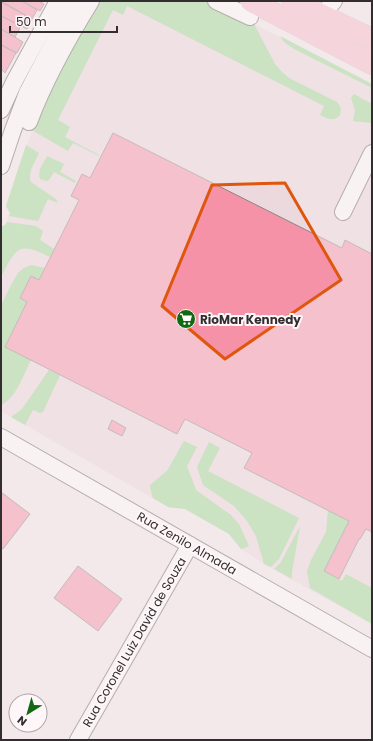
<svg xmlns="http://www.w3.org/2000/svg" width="373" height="741" font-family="Poppins,sans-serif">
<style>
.built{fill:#ecd9dd}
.green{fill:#9bdb96}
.building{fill:#f592a8;stroke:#8e8586}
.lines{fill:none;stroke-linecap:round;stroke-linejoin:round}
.minor-casing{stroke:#6f6667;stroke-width:18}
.major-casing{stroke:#cac9c9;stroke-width:22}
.minor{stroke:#fff;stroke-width:16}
.major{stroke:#fabcca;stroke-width:21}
.marked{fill:none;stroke:#df570e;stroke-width:3;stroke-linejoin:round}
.labels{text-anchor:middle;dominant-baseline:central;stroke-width:4;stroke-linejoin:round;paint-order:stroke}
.poi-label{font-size:12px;font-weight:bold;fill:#322e2f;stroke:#fef6f8;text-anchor:start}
.street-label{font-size:12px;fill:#322e2f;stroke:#fef6f8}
</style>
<rect width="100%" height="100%" fill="#f3e8ea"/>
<polygon class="built" points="95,1 208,1 372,84 372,624 264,564 241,549 229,534 185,509 168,507 1,411 1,227 5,225 10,213 6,206 32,131 30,129"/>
<g class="green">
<path d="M95,1H208L254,24L275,64L282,72L289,78L337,102L341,108L340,115C334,122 328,119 320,115L324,106L127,6L123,15L113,10L58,120L70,127L65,137L99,155V156L73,143L68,151L30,129Z"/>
<polygon points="280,36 372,84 372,88 294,49 284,42"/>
<polygon points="354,94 372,104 372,123 353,121 355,110 351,98"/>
<path d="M26,145L39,153C35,162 27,173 31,182L56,199L58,203L48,199L38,221L9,216L10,213L6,206Z"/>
<path d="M47,156L64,164L60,172L76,181L75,183L54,172L49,180L47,181L40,179C37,170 43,164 47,156Z"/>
<path d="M7,222L36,226L43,231L40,240L54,249L50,257C18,241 16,248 1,277V227L5,225Z"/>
<path d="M31,265L45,268L39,280L31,276L20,298L27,302L5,347L31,360C23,375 17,397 1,405V305L11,285L18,273L24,268Z"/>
<polygon points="49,370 60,375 43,412 40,413 33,410 25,425 11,417 22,409"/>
<polygon points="184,441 197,447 187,466 196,490 231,515 239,524 249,546 241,549 229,534 185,509 168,507 153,498 150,488 150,485 167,471"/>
<polygon points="209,442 220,448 208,471 299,518 279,559 271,567 264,564 256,536 247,521 234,506 203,485 197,467"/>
<polygon points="328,510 349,521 324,571 342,581 346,574 372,588 372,624 310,588 307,571 311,560 326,532"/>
<polygon points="300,526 292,572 292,579 274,569 281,562"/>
</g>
<g class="building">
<polygon points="1,1 22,1 37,10 32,19"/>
<polygon points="22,1 39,1 44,4 40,11"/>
<polygon points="1,2 32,19 27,29 1,16"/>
<polygon points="1,16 21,26 15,37 1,29"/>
<polygon points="1,29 23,42 17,53 1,45"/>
<polygon points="1,45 16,53 5,73 1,69"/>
<polygon points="113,133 342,248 345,240 372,254 372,532 366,529 360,539 359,539 339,579 324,571 349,521 244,468 252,453 185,419 177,434 5,347 27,302 20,298 31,276 39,280 79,200 71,196 82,174 90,178"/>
<polygon points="112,420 126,428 122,436 108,429"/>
<polygon points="1,492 30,514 3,549 1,548"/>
<polygon points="78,566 122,599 98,631 54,598"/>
</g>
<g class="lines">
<defs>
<g id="minor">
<polyline points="216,1 250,17"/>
<polyline points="322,15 334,1"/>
<polyline points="1,110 14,82 58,1"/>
<path d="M29,122C45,79 67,40 91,1"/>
<polyline points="1,166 13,130 27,93 75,1"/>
<polyline points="343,212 372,153"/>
<polyline points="1,437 372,649"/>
<polyline points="78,740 190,545"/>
</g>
<g id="major">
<polyline points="251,1 372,64"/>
<polyline points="292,1 372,39"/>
</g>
</defs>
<use href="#minor" class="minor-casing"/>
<use href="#major" class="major-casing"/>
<use href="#minor" class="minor"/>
<use href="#major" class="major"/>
</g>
<path d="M0 0H373V741H0ZM285,183L341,280L225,359L162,306L212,185Z" fill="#f3e8ea" fill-opacity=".55" fill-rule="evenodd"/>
<path class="marked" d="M285,183L341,280L225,359L162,306L212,185Z"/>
<defs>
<symbol id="supermarket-disc" viewBox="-11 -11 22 22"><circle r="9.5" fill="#116911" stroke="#fef6f8"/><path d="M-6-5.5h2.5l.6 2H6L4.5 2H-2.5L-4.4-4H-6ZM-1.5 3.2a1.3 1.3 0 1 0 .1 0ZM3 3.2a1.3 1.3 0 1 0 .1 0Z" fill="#fff"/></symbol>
</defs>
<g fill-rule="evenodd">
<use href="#supermarket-disc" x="175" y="308" width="22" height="22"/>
</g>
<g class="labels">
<g class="poi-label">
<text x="200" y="319">RioMar Kennedy</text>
</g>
<g class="street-label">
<text transform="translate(187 543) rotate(30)">Rua Zenilo Almada</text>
<text transform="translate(134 642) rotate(-60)">Rua Coronel Luiz David de Souza</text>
</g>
</g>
<rect width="373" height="741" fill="none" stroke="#322e2f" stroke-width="4"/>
<g transform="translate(28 713) rotate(217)"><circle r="19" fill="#fef6f8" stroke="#aca6a8"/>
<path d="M0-3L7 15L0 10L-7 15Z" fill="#116911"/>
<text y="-6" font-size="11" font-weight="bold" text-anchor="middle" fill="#322e2f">N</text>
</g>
<path d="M10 26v6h107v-6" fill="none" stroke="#322e2f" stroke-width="2"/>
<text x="16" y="26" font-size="12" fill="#322e2f" stroke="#fef6f8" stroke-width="3" paint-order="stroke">50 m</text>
</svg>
